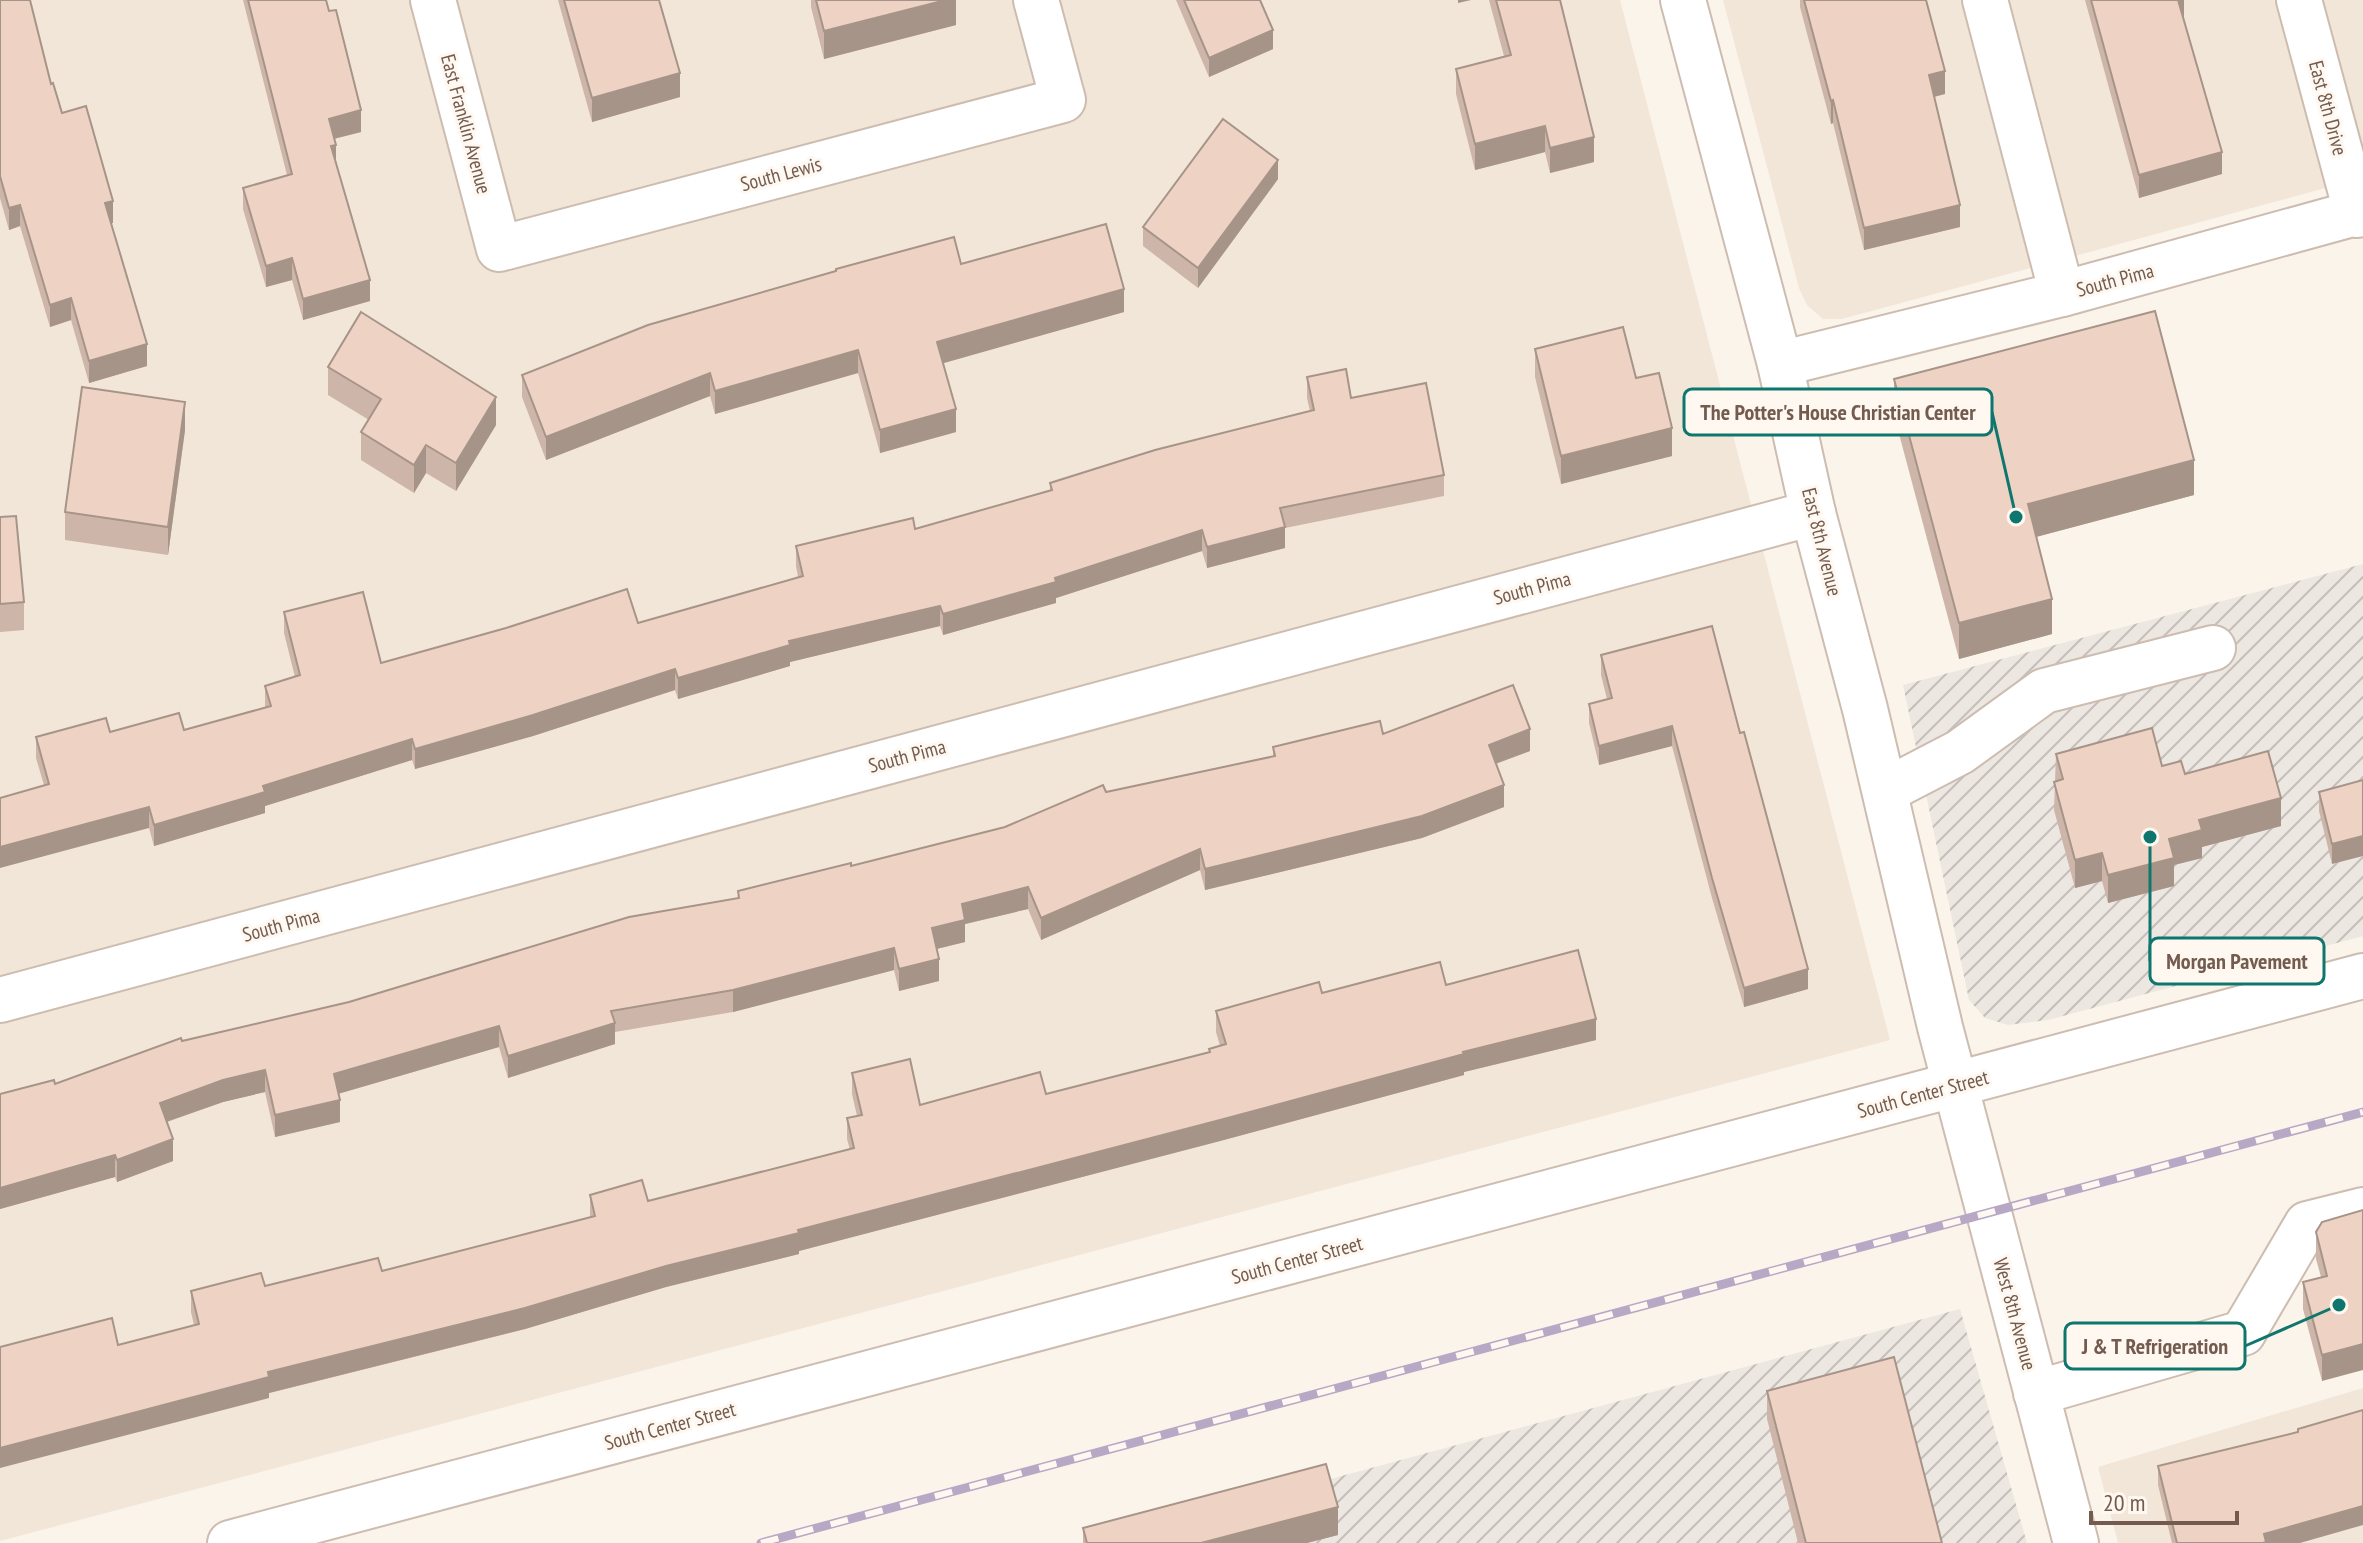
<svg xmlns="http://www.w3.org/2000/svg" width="2363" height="1543" font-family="'PT Sans Narrow',sans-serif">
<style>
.residential{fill:#f2e6d9}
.industrial{fill:url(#industrial-furrows)}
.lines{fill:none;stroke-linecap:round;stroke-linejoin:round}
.minor-casing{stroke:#cdbcb0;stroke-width:48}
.minor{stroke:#fff;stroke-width:44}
.rail-casing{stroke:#b7a8c5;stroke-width:9}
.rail{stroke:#fef8f0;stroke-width:6;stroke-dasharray:18;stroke-linecap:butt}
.wall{fill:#cdb5a9}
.shaded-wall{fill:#a79489}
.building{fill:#eed3c4;stroke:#a79489;stroke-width:2}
.labels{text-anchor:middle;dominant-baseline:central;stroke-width:6;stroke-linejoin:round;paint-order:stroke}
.street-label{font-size:20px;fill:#745b4f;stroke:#fef8f0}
.leader{fill:none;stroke:#0f766e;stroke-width:3}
.callout-dot{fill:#0f766e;stroke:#fef8f0;stroke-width:3}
.callout{fill:#fef8f0;stroke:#0f766e;stroke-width:3}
.callout-label{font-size:22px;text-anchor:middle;font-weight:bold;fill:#745b4f}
</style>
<defs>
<pattern id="industrial-furrows" width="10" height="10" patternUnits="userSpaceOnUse" patternTransform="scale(2)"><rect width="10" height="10" fill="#ede7e2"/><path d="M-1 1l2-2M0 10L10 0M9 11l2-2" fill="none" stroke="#c5beba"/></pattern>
</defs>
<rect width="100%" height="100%" fill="#fbf4ea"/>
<g class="residential">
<polygon points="0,0 1620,0 1890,1040 0,1541"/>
<polygon points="1723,0 2363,0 2363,178 1842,319 1823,319 1807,305 1799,288"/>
<polygon points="2363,1388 2363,1543 2118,1543 2098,1467"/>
</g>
<g class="industrial">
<polygon points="2363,564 2363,936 2048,1020 2008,1025 1985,1018 1969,1000 1903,685"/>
<polygon points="1960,1309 2027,1543 1093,1543"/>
</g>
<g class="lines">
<defs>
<g id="minor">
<polyline points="433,0 499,249 1063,100 1036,0"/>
<polyline points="1683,0 1780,364 1813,513 1865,709 1940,1027 2076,1543"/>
<polyline points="1985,0 2062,294"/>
<polyline points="2299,0 2357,215"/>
<polyline points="1780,364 2062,294 2363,211"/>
<polyline points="1885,791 1960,752 2044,691 2213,648"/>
<polyline points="0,1000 1813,513"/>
<polyline points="2036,1393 2243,1333 2307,1224 2363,1210"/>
<polyline points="230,1543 2363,976"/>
</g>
</defs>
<use href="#minor" class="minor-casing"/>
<use href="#minor" class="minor"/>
<defs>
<polyline id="rail" points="761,1543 2363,1112"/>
</defs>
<use href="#rail" class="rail-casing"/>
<use href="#rail" class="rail"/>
</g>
<g class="wall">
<polygon points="0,0 51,84 62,113 113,223 111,223 147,366 89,383 71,320 50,327 20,226 9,230 0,198"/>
<polygon points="243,0 326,0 361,132 334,139 336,161 370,301 303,320 292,280 266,287 243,209 243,188 287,175"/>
<polygon points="558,0 659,0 680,97 592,122"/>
<polygon points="811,0 956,0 956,25 824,59 811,7"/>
<polygon points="1176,0 1260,0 1273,49 1209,77"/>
<polygon points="1489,0 1560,0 1594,162 1550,173 1545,152 1475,170 1456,94 1456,69 1504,56"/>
<polygon points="1800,0 1926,0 1945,94 1934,97 1960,227 1864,250 1833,123 1831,124 1800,7"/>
<polygon points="2085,0 2184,0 2184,18 2222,174 2139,198"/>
<polygon points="1278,179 1198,288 1143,246 1143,227"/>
<polygon points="961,264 1124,312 943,363 956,432 880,453 858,373 715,414 710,396 546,460 522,397 522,375"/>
<polygon points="1535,349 1636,378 1672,456 1561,484 1535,377"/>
<polygon points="328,367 496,425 456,491 426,473 414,493 361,460 361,432 369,420 328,395"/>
<polygon points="1307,377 1351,398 1444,475 1444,496 1285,528 1285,548 1207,568 1202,551 1056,598 1056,603 943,635 940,626 790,662 790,666 678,699 675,690 533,736 415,769 412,760 265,806 265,813 154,846 149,828 44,785 36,758 36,737 110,732 184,730 265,707 265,686 295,677 284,633 284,612 381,663 638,623 798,577 796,566 796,546 915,529 1050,490 1050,483 1310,411 1307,398"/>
<polygon points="1894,379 2194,495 2036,537 2052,634 1959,659 1894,415"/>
<polygon points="185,430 168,555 65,540 65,512"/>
<polygon points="0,517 24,602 24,630 0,632"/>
<polygon points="1712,626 1808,989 1744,1007 1712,898 1672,746 1599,765 1589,723 1589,704 1607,699 1601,675 1601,655"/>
<polygon points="1383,734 1530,751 1496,764 1504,807 1422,838 1205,890 1200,870 1041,940 1028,909 965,924 965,942 937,949 939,981 899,991 894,970 733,1012 615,1032 615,1044 508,1078 499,1047 338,1094 340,1122 275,1137 265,1092 223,1102 167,1122 173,1161 117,1182 115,1177 0,1209 0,1094 55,1084 182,1041 349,1002 738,898 738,891 851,866 1005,827 1106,792 1273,756 1273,747"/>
<polygon points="2056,754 2162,766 2185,774 2281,826 2202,847 2202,858 2174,865 2174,886 2108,903 2102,881 2075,888 2054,810"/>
<polygon points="2363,780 2332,864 2319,811 2319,792"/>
<polygon points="1446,985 1596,1040 1464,1072 1464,1075 1220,1141 799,1251 799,1254 666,1287 525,1329 269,1393 269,1398 118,1345 194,1325 191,1312 191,1291 265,1286 382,1271 590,1218 590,1195 648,1201 850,1150 847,1139 847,1118 857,1116 852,1094 852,1073 920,1105 1046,1094 1209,1052 1209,1049 1220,1046 1216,1032 1216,1011 1322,993"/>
<polygon points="2363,1210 2322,1381 2303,1309 2303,1282 2321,1277 2316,1259 2316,1232"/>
<polygon points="1767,1391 1942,1543 1798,1543 1767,1419"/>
<polygon points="2298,1429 2300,1543 2172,1543 2158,1485 2158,1466 2298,1432"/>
<polygon points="1083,1528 1338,1535 1307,1543 1083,1543"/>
</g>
<g class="shaded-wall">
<polygon points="946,0 956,0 956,25 824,59 824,31"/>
<polygon points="1458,0 1471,0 1458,3"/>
<polygon points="2178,0 2184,0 2184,18 2178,19"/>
<polygon points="1273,30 1273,49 1209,77 1209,58"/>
<polygon points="1945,71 1945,94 1929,98 1929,75"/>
<polygon points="680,73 680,97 592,122 592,98"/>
<polygon points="1833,100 1833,123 1831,124 1831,101"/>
<polygon points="361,110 361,132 329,140 329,119"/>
<polygon points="1545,126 1545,152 1475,170 1475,144"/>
<polygon points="1594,137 1594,162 1550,173 1550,148"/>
<polygon points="336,145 336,167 331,146"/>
<polygon points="2222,152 2222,174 2139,198 2139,175"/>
<polygon points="1278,160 1278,179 1198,288 1198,268"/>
<polygon points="113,201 113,223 105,225 105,203"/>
<polygon points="20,205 20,226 9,230 9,208"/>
<polygon points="1960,205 1960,227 1864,250 1864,228"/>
<polygon points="292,258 292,280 266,287 266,266"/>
<polygon points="370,280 370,301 303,320 303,299"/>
<polygon points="1124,289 1124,312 937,365 937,342"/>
<polygon points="71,298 71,320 50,327 50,305"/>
<polygon points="147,344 147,366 89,383 89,361"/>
<polygon points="858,350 858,373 715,414 715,391"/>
<polygon points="710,373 710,396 546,460 546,437"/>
<polygon points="496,397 496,425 456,491 456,463"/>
<polygon points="185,402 185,430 168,555 168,527"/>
<polygon points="956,409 956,432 880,453 880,430"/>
<polygon points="1672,428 1672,456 1561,484 1561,456"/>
<polygon points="426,445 426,473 414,493 414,465"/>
<polygon points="2194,460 2194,495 2028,539 2028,504"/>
<polygon points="1285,527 1285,548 1207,568 1207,547"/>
<polygon points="1202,530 1202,551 1056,598 1056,603 943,635 943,614"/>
<polygon points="2052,599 2052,634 1959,659 1959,623"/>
<polygon points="940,606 940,626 790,662 790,666 678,699 678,678 789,641"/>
<polygon points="675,669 675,690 533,736 415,769 415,749"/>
<polygon points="1672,726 1672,746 1599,765 1599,746"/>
<polygon points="1530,729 1530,751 1489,766 1489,745"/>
<polygon points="412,739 412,760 265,806 265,813 154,846 154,825 263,786"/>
<polygon points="1504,785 1504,807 1422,838 1205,890 1205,869"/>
<polygon points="2281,798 2281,826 2202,847 2202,858 2174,865 2174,886 2108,903 2108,875 2199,820"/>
<polygon points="149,807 149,828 0,868 0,847"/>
<polygon points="2363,836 2363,856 2332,864 2332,844"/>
<polygon points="1200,849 1200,870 1041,940 1041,918"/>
<polygon points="2102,853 2102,881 2075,888 2075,860"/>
<polygon points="1028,887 1028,909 965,924 965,942 932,950 932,928 962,904"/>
<polygon points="894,948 894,970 733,1012 733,990"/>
<polygon points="939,959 939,981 899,991 899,969"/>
<polygon points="1808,969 1808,989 1744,1007 1744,988"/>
<polygon points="1596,1019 1596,1040 1464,1072 1464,1075 1220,1141 799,1251 799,1254 666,1287 525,1329 269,1393 269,1398 0,1468 0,1448 268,1372 1463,1052"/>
<polygon points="615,1023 615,1044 508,1078 508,1056"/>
<polygon points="499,1026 499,1047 334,1095 334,1074"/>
<polygon points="265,1070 265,1092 223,1102 160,1124 160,1103 223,1080"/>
<polygon points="340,1100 340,1122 275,1137 275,1115"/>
<polygon points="173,1139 173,1161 117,1182 117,1160"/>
<polygon points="115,1155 115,1177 0,1209 0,1188"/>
<polygon points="2363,1344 2363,1370 2322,1381 2322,1355"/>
<polygon points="2363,1506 2363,1525 2300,1543 2263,1543 2264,1534"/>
<polygon points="1338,1507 1338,1535 1307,1543 1201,1543"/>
</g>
<g class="building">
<polygon points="0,0 30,0 51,84 53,83 62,113 86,106 113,201 105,203 147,344 89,361 71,298 50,305 20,205 9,208 0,176"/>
<polygon points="248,0 326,0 329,11 336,10 361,110 329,119 336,145 331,146 370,280 303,299 292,258 266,266 243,188 292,174"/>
<polygon points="564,0 659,0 680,73 592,98"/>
<polygon points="816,0 946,0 824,31"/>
<polygon points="1184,0 1260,0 1273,30 1209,58"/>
<polygon points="1496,0 1560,0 1594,137 1550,148 1545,126 1475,144 1456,69 1511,55"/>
<polygon points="1804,0 1926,0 1945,71 1929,75 1960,205 1864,228 1833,100 1831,101"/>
<polygon points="2091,0 2178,0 2222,152 2139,175"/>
<polygon points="1223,119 1278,160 1198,268 1143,227"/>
<polygon points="1106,224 1124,289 937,342 956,409 880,430 858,350 715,391 710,373 546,437 522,375 648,325 836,271 836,269 954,237 961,264"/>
<polygon points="2155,311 2194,460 2028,504 2052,599 1959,623 1894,379"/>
<polygon points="361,312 496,397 456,463 426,445 414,465 361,432 381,399 328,367"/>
<polygon points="1623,327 1636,378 1659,373 1672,428 1561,456 1535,349"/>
<polygon points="1346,369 1351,398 1426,383 1444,475 1280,508 1285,527 1207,547 1202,530 1055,578 1056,582 943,614 940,606 789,641 790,645 678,678 675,669 533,715 415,749 412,739 263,786 265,792 154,825 149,807 0,847 0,798 49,784 36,737 106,718 110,732 179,713 184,730 271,706 265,686 300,675 284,612 363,592 381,663 506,628 627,589 638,623 803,576 796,546 913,518 915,529 1052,490 1050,483 1155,450 1314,410 1307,377"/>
<polygon points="82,387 185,402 168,527 65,512"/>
<polygon points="16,516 24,602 0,604 0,517"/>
<polygon points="1712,626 1740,733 1744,732 1808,969 1744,988 1712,878 1672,726 1599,746 1589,704 1612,698 1601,655"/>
<polygon points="1513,685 1530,729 1489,745 1504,785 1422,816 1205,869 1200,849 1041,918 1028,887 962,904 965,920 932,928 939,959 899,969 894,948 733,990 611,1011 615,1023 508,1056 499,1026 334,1074 340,1100 275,1115 265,1070 223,1080 160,1103 173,1139 117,1160 115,1155 0,1188 0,1094 54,1080 55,1084 181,1038 182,1041 349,1002 629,917 739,898 738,891 851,863 851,866 1005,827 1103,785 1106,792 1275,756 1273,747 1380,721 1383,734"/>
<polygon points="2152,728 2162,766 2181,761 2185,774 2268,751 2281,798 2199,820 2202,830 2169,839 2174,858 2108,875 2102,853 2075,860 2054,782 2063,779 2056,754"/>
<polygon points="2363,780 2363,836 2332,844 2319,792"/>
<polygon points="1578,950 1596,1019 1463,1052 1464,1054 1220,1120 798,1230 799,1233 666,1266 525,1308 268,1372 269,1377 0,1448 0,1347 112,1318 118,1345 199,1324 191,1291 261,1273 265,1286 378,1258 382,1271 595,1216 590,1195 642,1180 648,1201 854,1148 847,1118 862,1115 852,1073 910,1059 920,1105 1040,1072 1046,1094 1210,1052 1209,1049 1226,1044 1216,1011 1319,982 1322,993 1440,962 1446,985"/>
<polygon points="2363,1210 2363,1344 2322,1355 2303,1282 2327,1276 2316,1232 2322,1222"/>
<polygon points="1894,1357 1942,1543 1806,1543 1767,1391"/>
<polygon points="2363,1410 2363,1506 2264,1534 2266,1542 2263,1543 2177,1543 2158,1466 2298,1432 2298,1429"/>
<polygon points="1326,1464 1338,1507 1201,1543 1087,1543 1083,1528"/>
</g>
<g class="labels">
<g class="street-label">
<text transform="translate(2328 108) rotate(75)">East 8th Drive</text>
<text transform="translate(466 124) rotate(75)">East Franklin Avenue</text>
<text transform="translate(781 174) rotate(-15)">South Lewis</text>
<text transform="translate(2115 280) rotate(-15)">South Pima</text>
<text transform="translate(1822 542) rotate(76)">East 8th Avenue</text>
<text transform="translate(1532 588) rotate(-15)">South Pima</text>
<text transform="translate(907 756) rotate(-15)">South Pima</text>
<text transform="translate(281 925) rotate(-15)">South Pima</text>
<text transform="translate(1923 1094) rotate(-15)">South Center Street</text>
<text transform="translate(1297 1260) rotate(-15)">South Center Street</text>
<text transform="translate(2015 1314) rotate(75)">West 8th Avenue</text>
<text transform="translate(670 1426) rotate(-15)">South Center Street</text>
</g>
</g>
<path class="leader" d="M2016 517L1992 412M2150 837L2150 961M2339 1305L2245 1346"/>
<g class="callout-dot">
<circle cx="2016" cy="517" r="8"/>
<circle cx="2150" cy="837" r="8"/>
<circle cx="2339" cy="1305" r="8"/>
</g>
<g class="callout">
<rect x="1684" y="389" width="308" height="46" rx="8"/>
<rect x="2150" y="938" width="174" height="46" rx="8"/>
<rect x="2065" y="1323" width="180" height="46" rx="8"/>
</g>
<g class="callout-label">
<text x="1838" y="420">The Potter's House Christian Center</text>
<text x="2237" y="969">Morgan Pavement</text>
<text x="2155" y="1354">J &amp; T Refrigeration</text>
</g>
<path d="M2091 1511v12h146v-12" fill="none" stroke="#745b4f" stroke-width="4"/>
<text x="2103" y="1511" font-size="24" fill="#745b4f" stroke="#fef8f0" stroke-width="6" paint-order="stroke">20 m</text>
</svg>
